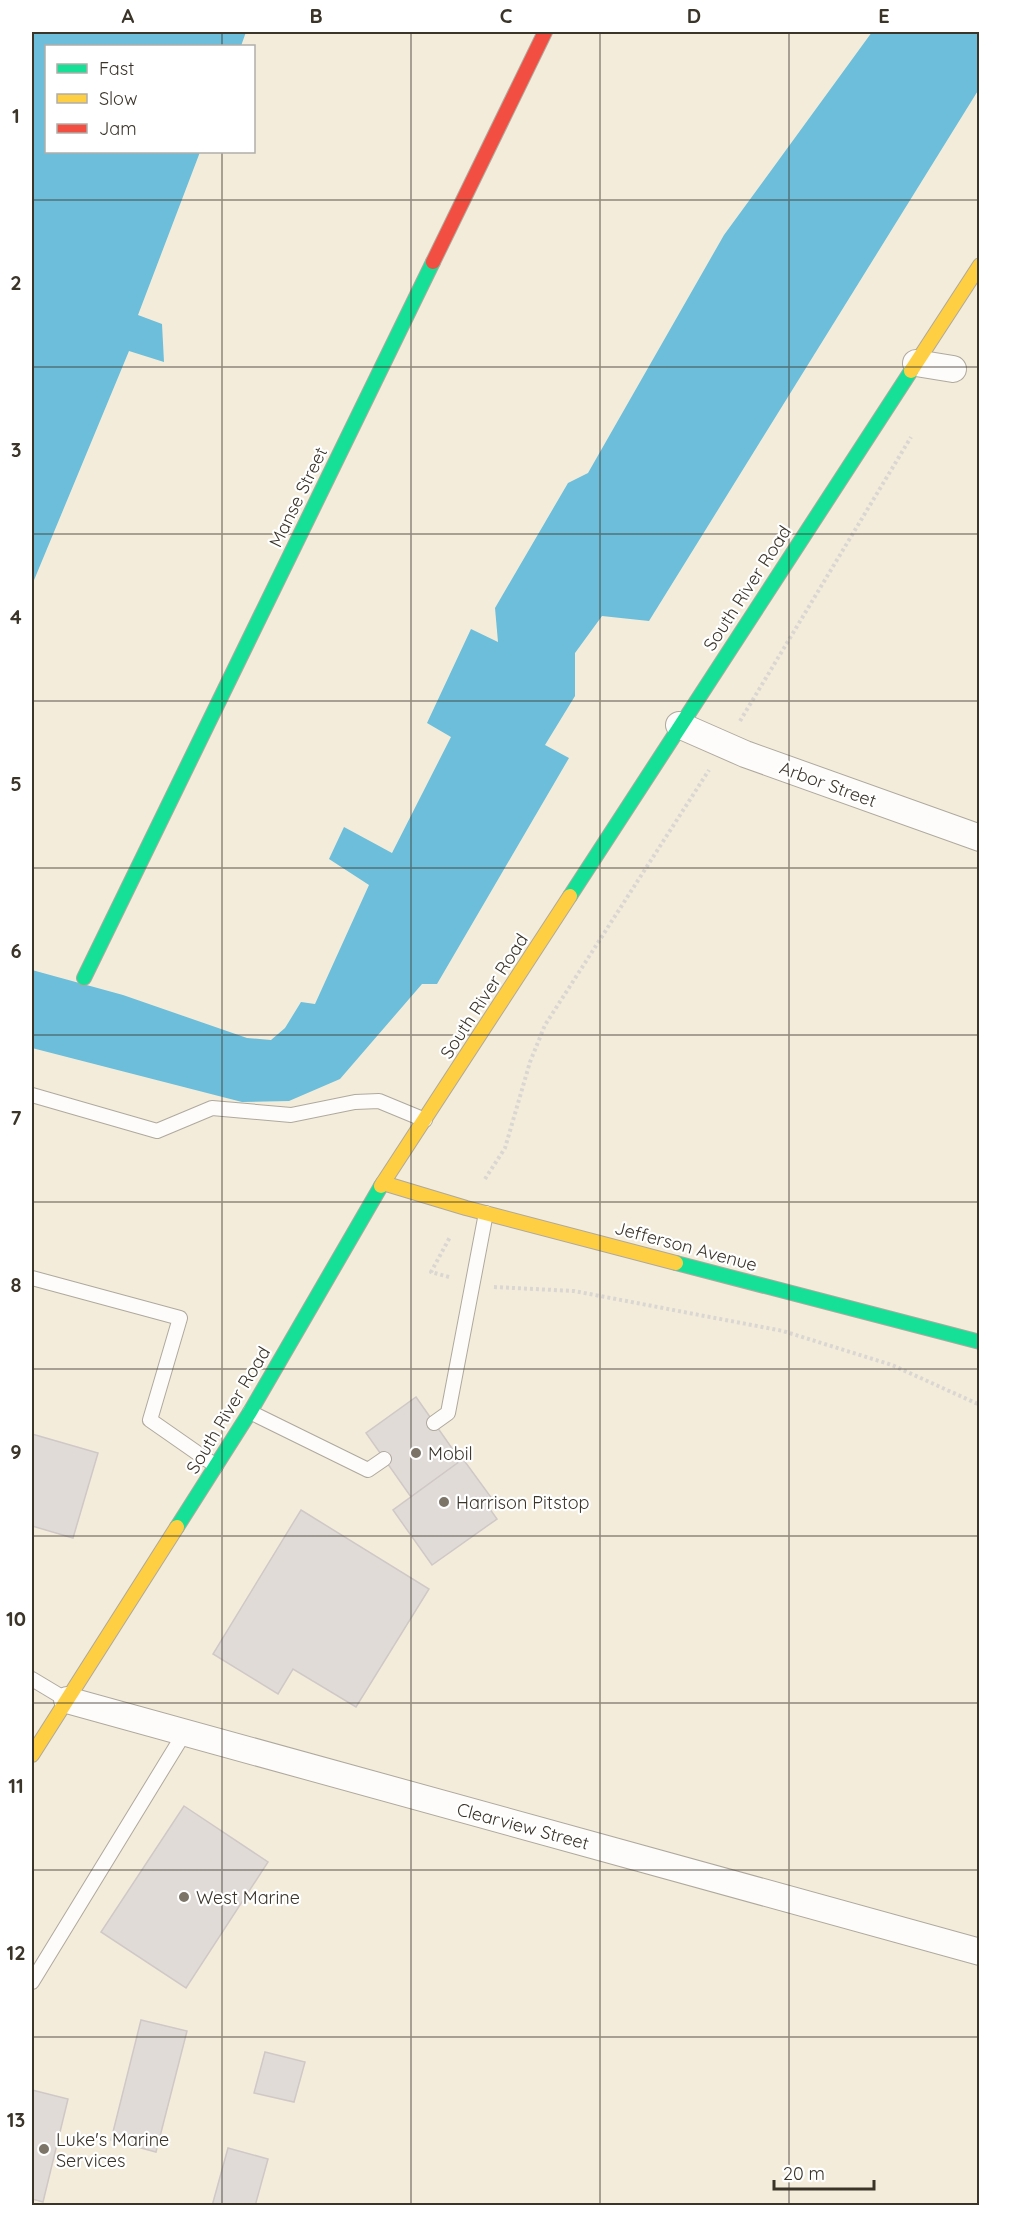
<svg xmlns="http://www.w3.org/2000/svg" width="1011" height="2237" font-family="Quicksand,sans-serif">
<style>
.water{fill:#6cbeda}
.building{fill:#e1dbd8;stroke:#cfc8c6;stroke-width:1.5}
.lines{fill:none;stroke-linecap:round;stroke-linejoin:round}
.lane-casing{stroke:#afa99d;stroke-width:16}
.street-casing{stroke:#afa99d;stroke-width:28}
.fast-casing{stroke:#afa99d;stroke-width:16}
.slow-casing{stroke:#afa99d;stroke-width:16}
.jam-casing{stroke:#afa99d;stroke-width:16}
.path{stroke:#dad7d2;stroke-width:4;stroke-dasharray:3 3;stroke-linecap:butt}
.lane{stroke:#fdfcfa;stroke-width:14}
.street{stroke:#fdfcfa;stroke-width:26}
.fast{stroke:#16e098;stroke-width:14}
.slow{stroke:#ffcf43;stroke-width:14}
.jam{stroke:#f24e42;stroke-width:14}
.grid{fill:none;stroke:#3a3429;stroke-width:1.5;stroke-opacity:0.55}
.poi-dot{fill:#7b7467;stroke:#fff;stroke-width:2}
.labels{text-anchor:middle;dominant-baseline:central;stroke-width:4.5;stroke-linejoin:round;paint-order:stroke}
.street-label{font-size:18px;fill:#3a3429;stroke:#fff}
.poi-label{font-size:18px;fill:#3a3429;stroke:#fff;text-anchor:start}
.neatline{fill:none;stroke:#3a3429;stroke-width:2}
.grid-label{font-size:20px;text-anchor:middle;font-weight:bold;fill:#3a3429}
</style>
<rect width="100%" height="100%" fill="#f3ecdb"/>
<g class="water">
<polygon points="32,32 246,32 241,46 46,46 46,152 200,152 138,315 162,324 164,362 129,351 32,585"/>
<polygon points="872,32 979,32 979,89 649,621 602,616 575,653 575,696 545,745 569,758 437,984 422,984 340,1079 289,1101 242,1102 32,1048 32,970 123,995 247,1038 271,1040 285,1028 301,1002 315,1004 369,885 329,859 344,827 392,853 451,737 427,723 471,629 498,642 495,608 568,483 588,473 724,235"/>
</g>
<g class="building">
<polygon points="416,1397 461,1461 411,1497 366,1433"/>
<polygon points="32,1434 98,1453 73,1538 32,1526"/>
<polygon points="463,1459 493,1500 487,1505 497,1519 432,1565 393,1510"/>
<polygon points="301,1510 429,1589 356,1707 293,1669 278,1694 213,1654"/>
<polygon points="184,1806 268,1862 186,1988 101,1932"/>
<polygon points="141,2020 187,2031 156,2152 111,2140"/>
<polygon points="265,2052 305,2062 294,2102 254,2093"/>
<polygon points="32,2090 68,2099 43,2202 32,2199"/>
<polygon points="228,2148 268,2159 255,2206 212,2206"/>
</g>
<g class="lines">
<defs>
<g id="lane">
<polyline points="32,1095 157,1131 212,1108 291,1115 355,1102 379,1101 425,1120"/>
<polyline points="32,1278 180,1318 150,1420 216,1466"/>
<polyline points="250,1412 368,1470 384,1459"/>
<polyline points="434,1423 448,1413 486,1213"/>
<polyline points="32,1679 67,1700"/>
<polyline points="32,1982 185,1732"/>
</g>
<g id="street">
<polyline points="916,363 953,369"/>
<polyline points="679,725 745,754 980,838"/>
<polyline points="67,1700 980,1952"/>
</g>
<g id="fast">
<polyline points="570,896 911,371"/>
<polyline points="84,978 433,262"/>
<polyline points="676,1263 980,1342"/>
<polyline points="177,1527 250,1412 381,1186"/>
</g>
<g id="slow">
<polyline points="911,371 980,265"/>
<polyline points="383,1183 466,1208 676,1263"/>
<polyline points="381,1186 570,896"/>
<polyline points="32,1755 177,1527"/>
</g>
<polyline id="jam" points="433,262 545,32"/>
</defs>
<use href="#lane" class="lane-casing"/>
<use href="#street" class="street-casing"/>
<use href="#fast" class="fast-casing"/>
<use href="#slow" class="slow-casing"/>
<use href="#jam" class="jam-casing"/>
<g class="path">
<polyline points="740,721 911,437"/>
<polyline points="485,1179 505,1148 530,1062 545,1025 709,770"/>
<polyline points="449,1277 431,1272 450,1237"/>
<polyline points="494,1287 574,1291 783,1331 892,1365 980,1405"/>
</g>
<use href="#lane" class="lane"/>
<use href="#street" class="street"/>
<use href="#fast" class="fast"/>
<use href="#slow" class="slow"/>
<use href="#jam" class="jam"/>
</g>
<path class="grid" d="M222,32V46M411,32V2206M600,32V2206M789,32V2206M222,152V2206M32,200H980M32,367H980M32,534H980M32,701H980M32,868H980M32,1035H980M32,1202H980M32,1369H980M32,1536H980M32,1703H980M32,1870H980M32,2037H980"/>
<g class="poi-dot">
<circle cx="416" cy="1453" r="6"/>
<circle cx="444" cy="1502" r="6"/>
<circle cx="184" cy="1897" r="6"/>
<circle cx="44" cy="2149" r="6"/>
</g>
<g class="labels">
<g class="street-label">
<text transform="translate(298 497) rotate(-64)">Manse Street</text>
<text transform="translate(747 588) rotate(-57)">South River Road</text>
<text transform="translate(828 784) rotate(20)">Arbor Street</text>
<text transform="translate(484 996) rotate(-57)">South River Road</text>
<text transform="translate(686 1246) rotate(15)">Jefferson Avenue</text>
<text transform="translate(228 1410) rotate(-59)">South River Road</text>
<text transform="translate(523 1826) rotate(15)">Clearview Street</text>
</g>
<g class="poi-label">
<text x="428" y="1453">Mobil</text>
<text x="456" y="1502">Harrison Pitstop</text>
<text x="196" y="1897">West Marine</text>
<text x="56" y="2139">Luke's Marine<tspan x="56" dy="21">Services</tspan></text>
</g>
</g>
<rect width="1011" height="2237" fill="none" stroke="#ffffff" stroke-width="66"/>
<rect x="45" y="45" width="210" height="108" fill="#ffffff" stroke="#b0aea9" stroke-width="1.5"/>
<rect x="57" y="64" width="30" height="9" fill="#16e098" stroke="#b0aea9" stroke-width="1.5"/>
<text x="99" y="75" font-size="18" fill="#3a3429">Fast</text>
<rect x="57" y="94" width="30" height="9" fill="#ffcf43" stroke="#b0aea9" stroke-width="1.5"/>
<text x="99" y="105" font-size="18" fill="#3a3429">Slow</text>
<rect x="57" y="124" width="30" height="9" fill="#f24e42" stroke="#b0aea9" stroke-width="1.5"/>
<text x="99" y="135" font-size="18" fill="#3a3429">Jam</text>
<path d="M774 2180v9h100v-9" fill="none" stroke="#3a3429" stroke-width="3"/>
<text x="783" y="2180" font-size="18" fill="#3a3429" stroke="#ffffff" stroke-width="4.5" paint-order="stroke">20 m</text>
<rect x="33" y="33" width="945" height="2171" class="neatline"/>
<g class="grid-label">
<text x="128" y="23">A</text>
<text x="316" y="23">B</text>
<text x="506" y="23">C</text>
<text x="694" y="23">D</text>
<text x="884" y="23">E</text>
<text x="16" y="123">1</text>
<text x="16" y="290">2</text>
<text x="16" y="457">3</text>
<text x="16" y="624">4</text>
<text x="16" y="791">5</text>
<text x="16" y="958">6</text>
<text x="16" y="1125">7</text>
<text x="16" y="1292">8</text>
<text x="16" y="1459">9</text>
<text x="16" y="1626">10</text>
<text x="16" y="1793">11</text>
<text x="16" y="1960">12</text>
<text x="16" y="2127">13</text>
</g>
</svg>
